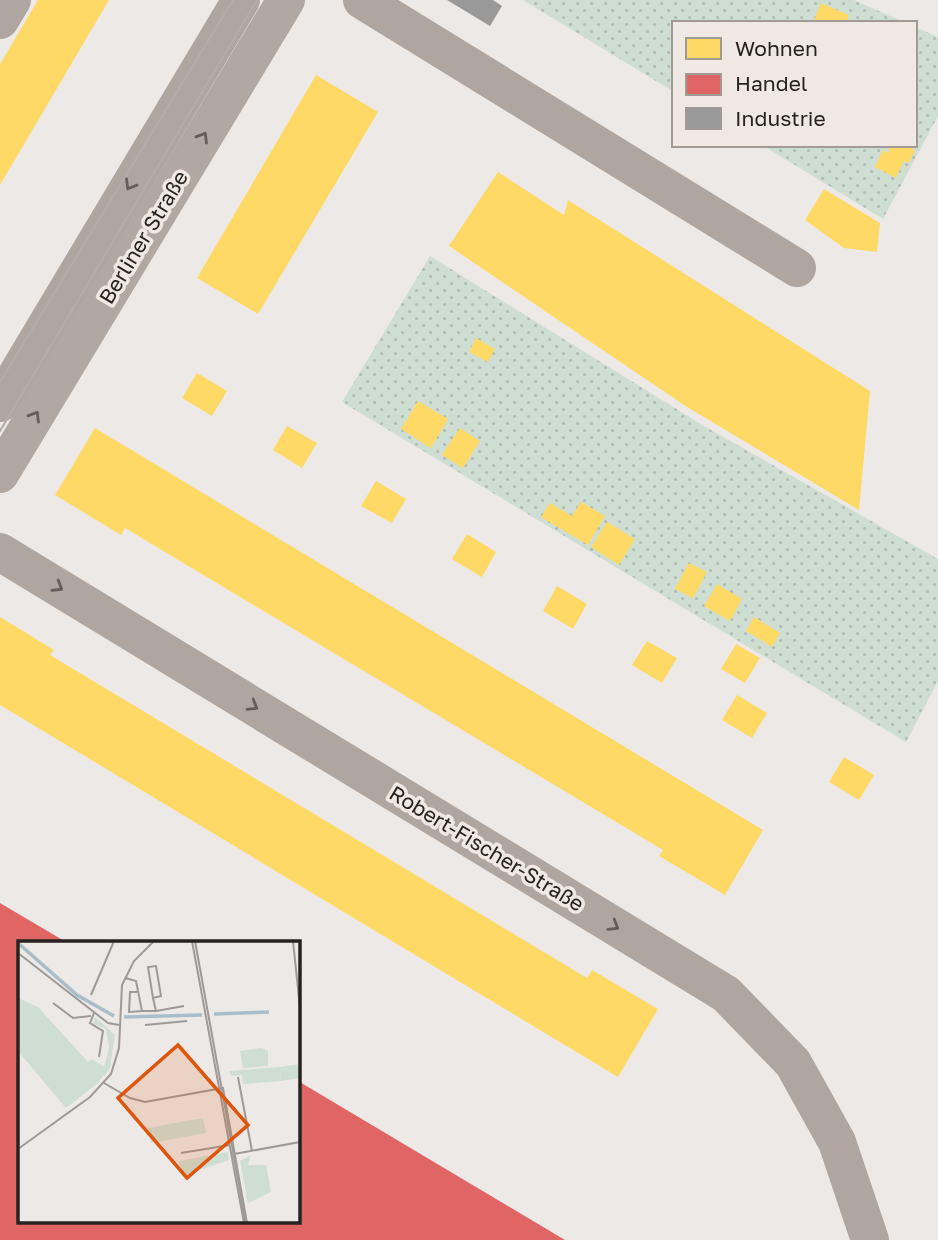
<svg xmlns="http://www.w3.org/2000/svg" width="938" height="1240" font-family="'Golos Text',sans-serif">
<style>
.garden{fill:url(#garden-dots)}
.homes{fill:#ffd966}
.shops{fill:#e06666}
.industry{fill:#999}
.lines{fill:none;stroke-linecap:round;stroke-linejoin:round}
.minor{stroke:#afa6a0;stroke-width:38}
.major{stroke:#b1a8a1;stroke-width:38}
.tram{stroke:#b2adaa;stroke-width:2}
.oneway{stroke:#655f5b}
.oneway2{stroke:#645e5a}
.labels{text-anchor:middle;dominant-baseline:central;stroke-width:7;stroke-linejoin:round;paint-order:stroke}
.street-label{font-size:21px;fill:#262321;stroke:#f0e9e3}
.inset-river{fill:none;stroke:#a9beca;stroke-width:3.5}
.inset-road{fill:none;stroke:#9d9a97;stroke-width:2}
.view{fill:#de560d;fill-opacity:0.15;stroke:#de560d;stroke-width:3.5}
.inset-edge{fill:none;stroke:#262321;stroke-width:3.5}
</style>
<defs>
<pattern id="garden-dots" width="8" height="8" patternUnits="userSpaceOnUse" patternTransform="scale(1.75)"><rect width="8" height="8" fill="#cfded2"/><path d="M2 2h.1M6 6h.1" fill="none" stroke="#b2beb4" stroke-width="1.8" stroke-linecap="round"/></pattern>
</defs>
<rect width="100%" height="100%" fill="#ede9e6"/>
<g class="garden">
<polygon points="523,0 854,0 906,23 674,23 674,92"/>
<polygon points="915,27 938,37 938,116 883,219 762,145 915,145"/>
<polygon points="430,256 704,426 938,559 938,681 906,742 342,402"/>
</g>
<g class="homes">
<polygon points="38,0 109,0 0,185 0,64"/>
<polygon points="821,3 849,15 846,23 813,23"/>
<polygon points="316,75 378,112 258,314 197,278"/>
<polygon points="891,145 905,145 915,150 909,163 904,161 896,178 875,167 883,150 888,153"/>
<polygon points="498,172 564,215 568,200 870,391 859,510 687,407 449,246"/>
<polygon points="824,189 880,223 877,252 844,248 805,220"/>
<polygon points="476,338 495,349 488,362 469,352"/>
<polygon points="197,373 227,391 212,416 182,398"/>
<polygon points="418,401 448,419 431,448 401,429"/>
<polygon points="287,426 317,443 302,468 273,450"/>
<polygon points="95,428 763,830 725,895 659,856 663,850 125,528 121,535 55,495"/>
<polygon points="460,428 480,441 463,468 442,455"/>
<polygon points="376,481 406,499 392,523 361,506"/>
<polygon points="581,502 605,516 588,545 541,517 550,503 572,516"/>
<polygon points="607,522 635,539 619,565 591,547"/>
<polygon points="467,534 496,552 482,577 452,559"/>
<polygon points="689,563 707,572 693,598 675,589"/>
<polygon points="717,584 742,599 730,621 704,606"/>
<polygon points="557,586 587,604 573,629 543,611"/>
<polygon points="0,617 54,650 50,655 587,978 592,970 658,1009 618,1077 0,705"/>
<polygon points="754,617 780,633 772,647 746,631"/>
<polygon points="647,641 677,658 662,683 632,665"/>
<polygon points="736,644 760,658 745,683 721,669"/>
<polygon points="737,695 767,713 752,738 722,720"/>
<polygon points="844,757 874,775 859,800 829,782"/>
</g>
<polygon class="shops" points="0,903 66,942 19,942 19,1221 298,1221 298,1081 565,1240 0,1240"/>
<polygon class="industry" points="447,0 493,0 502,6 490,26"/>
<g class="lines">
<g class="minor">
<polyline points="362,0 797,268"/>
<polyline points="0,20 12,0"/>
<polyline points="0,403 241,0"/>
<polyline points="0,552 726,994 793,1063 837,1142 870,1240"/>
</g>
<polyline class="major" points="0,474 286,0"/>
<g class="tram">
<polyline points="0,382 233,0"/>
<polyline points="0,431 257,0"/>
</g>
</g>
<defs><path id="oneway-chevron" d="M-2-3.5L2.5 0L-2 3.5" fill="none" stroke-width="1.6" stroke-linecap="round" stroke-linejoin="round" transform="scale(1.75)"/></defs>
<g class="oneway">
<use href="#oneway-chevron" transform="translate(203 137) rotate(-59)"/>
<use href="#oneway-chevron" transform="translate(35 416) rotate(-59)"/>
</g>
<g class="oneway2">
<use href="#oneway-chevron" transform="translate(130 185) rotate(121)"/>
<use href="#oneway-chevron" transform="translate(58 587) rotate(31)"/>
<use href="#oneway-chevron" transform="translate(253 706) rotate(31)"/>
<use href="#oneway-chevron" transform="translate(614 926) rotate(31)"/>
</g>
<g class="labels">
<g class="street-label">
<text transform="translate(143 237) rotate(-59)">Berliner Straße</text>
<text transform="translate(487 848) rotate(31)">Robert-Fischer-Straße</text>
</g>
</g>
<g transform="translate(18 941)">
<rect width="282" height="282" fill="#ede9e6"/>
<path d="M0,57L20,66L70,121L74,118L86,126L91,107L88,88L75,82L77,76L97,94L92,127L86,135L82,132L85,135L80,142L48,167L0,110ZM282,123V137L263,140L262,126ZM233,214L230,224H248L253,251L230,262L222,220Z" fill="#cfded2"/>
<path d="M244,107L250,110V125L225,127L222,110ZM262,126L263,140L225,143L224,134L213,135L211,130ZM185,177L188,192L133,202L130,187ZM210,211L211,219L164,235L161,220Z" fill="#cfded2"/>
<path class="inset-river" d="M0,2L59,54L96,75M196,73L251,71M106,76L184,74"/>
<path class="inset-road" d="M174,0L226,282M177,0L228,282M275,0L282,67M0,12L90,82L101,84M107,37L118,40L124,70L111,71L112,51H119M73,54L96,0M35,62L55,77L73,75M124,70H138L135,57L143,55L138,25L130,26L135,57M138,70L166,65M76,72L72,82L85,90L81,116M127,84L169,80M220,136L234,210M86,142L112,157L127,161L205,147L229,282M0,208L72,156L93,133L101,107L104,44L116,20L136,0M163,212L212,204M216,213L282,201"/>
<path class="view" d="M160,104L230,184L169,237L100,157Z"/>
<rect width="282" height="282" class="inset-edge"/>
</g>
<rect x="672" y="21" width="245" height="126" fill="#f0e9e3" stroke="#9f9a95" stroke-width="2"/>
<rect x="686" y="38" width="35" height="21" fill="#ffd966" stroke="#9f9a95" stroke-width="2"/>
<text x="735" y="56" font-size="21" fill="#262321">Wohnen</text>
<rect x="686" y="74" width="35" height="21" fill="#e06666" stroke="#9f9a95" stroke-width="2"/>
<text x="735" y="91" font-size="21" fill="#262321">Handel</text>
<rect x="686" y="108" width="35" height="21" fill="#999999" stroke="#9f9a95" stroke-width="2"/>
<text x="735" y="126" font-size="21" fill="#262321">Industrie</text>
</svg>
